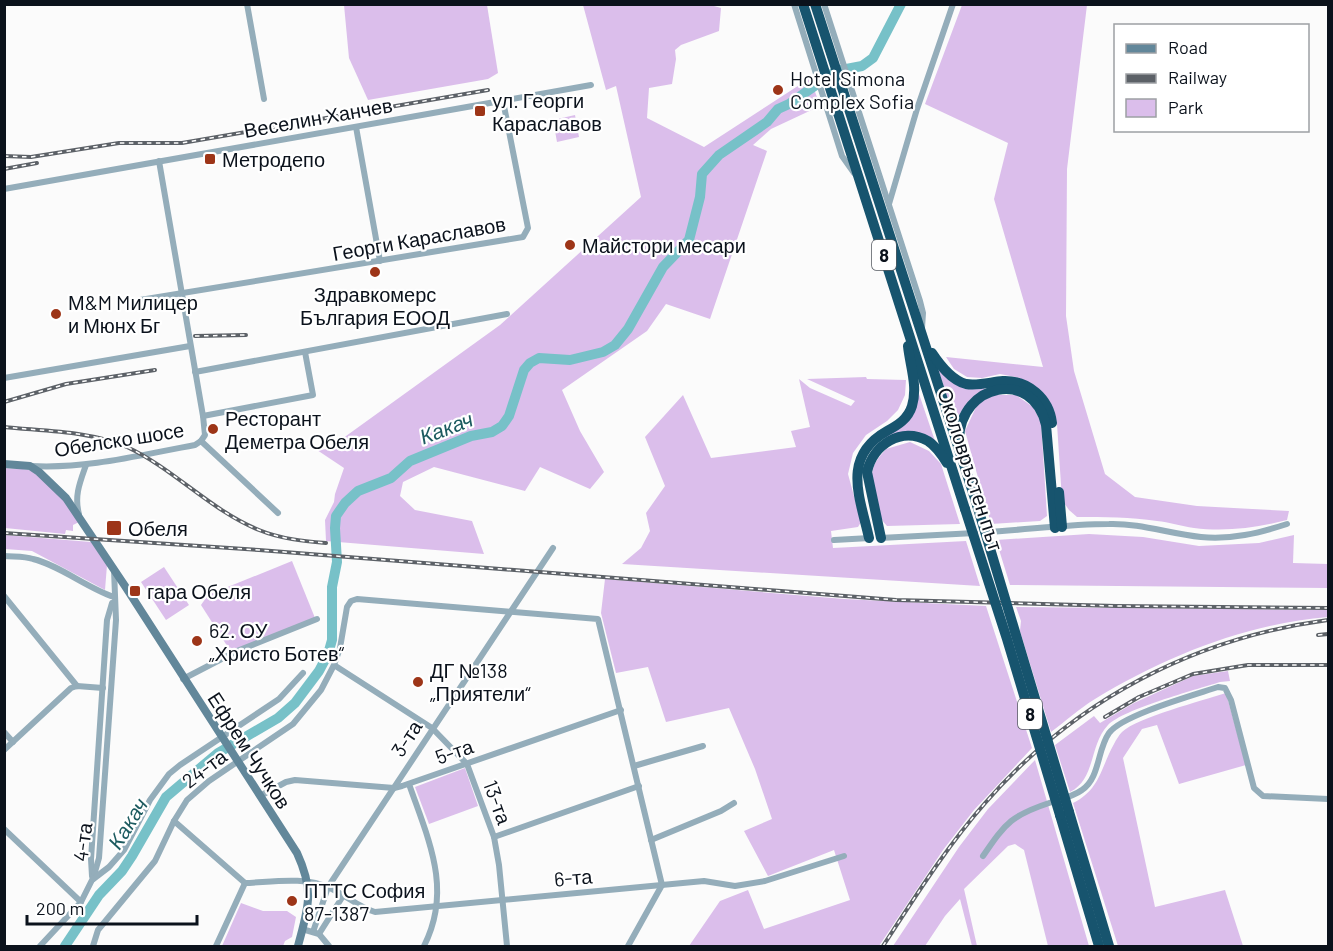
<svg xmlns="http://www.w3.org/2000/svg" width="1333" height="951" font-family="Barlow,sans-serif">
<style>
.green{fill:#dbbeeb}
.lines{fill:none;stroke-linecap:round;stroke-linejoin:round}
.river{stroke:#77c1c8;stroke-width:10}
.street{stroke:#94adba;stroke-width:6}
.secondary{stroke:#62879a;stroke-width:8}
.highway{stroke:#17546e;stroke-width:10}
.rail-casing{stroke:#5c6167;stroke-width:4}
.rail{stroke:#fff;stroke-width:1.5;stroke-dasharray:4.5;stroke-linecap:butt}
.highway-bridge{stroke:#17546e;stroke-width:10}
.poi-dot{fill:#9d3518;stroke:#fff;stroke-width:2}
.labels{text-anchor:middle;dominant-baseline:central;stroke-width:4.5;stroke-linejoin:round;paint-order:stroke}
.shield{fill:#fff;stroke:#545960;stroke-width:1.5}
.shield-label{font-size:18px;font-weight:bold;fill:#0b121c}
.poi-label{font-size:20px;fill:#0b121c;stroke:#fff;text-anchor:start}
.street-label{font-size:20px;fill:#0b121c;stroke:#fff}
.water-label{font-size:21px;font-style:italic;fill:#1d5b60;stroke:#fff}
</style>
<rect width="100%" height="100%" fill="#fbfbfb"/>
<g class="green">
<polygon points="707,4 721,8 719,31 681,45 675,50 676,59 672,84 649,88 647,118 704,147 804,82 809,75 818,100 818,107 771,129 753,145 767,151 710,319 666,304 647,331 562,390 580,431 604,472 590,489 540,467 525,491 434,467 403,482 400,496 415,510 472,521 484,554 326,541 325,520 334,502 335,494 344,468 317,450 328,449 500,325 641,197 616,86 606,90 583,5"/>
<polygon points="344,5 487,5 498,73 488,79 368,100 349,58"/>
<path d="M962,5H1087L1067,169L1066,316L1074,371L1105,474L1135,497L1197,506L1289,511L1287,520C1256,528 1225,532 1194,528C1181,526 1169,522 1157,521C1131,517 1104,517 1077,517L1069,510L1062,500L1057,424L1020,378L1000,374L982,378L967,377L954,369L946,357L1043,367L994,199L1008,143L925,104Z"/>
<polygon points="575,115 579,137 557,142 553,120"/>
<path d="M937,366L986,389C970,397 962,407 956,423Z"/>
<polygon points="866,377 867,379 906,380 905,395 898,410 887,421 866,435 853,453 848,474 861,522 858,527 831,531 833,548 966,541 980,586 622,564 641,548 650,531 646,513 665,486 645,437 683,395 711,458 796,447 791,431 810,427 799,379 810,388 851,406 855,401 807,379"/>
<polygon points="917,388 935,441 881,438 898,430"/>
<polygon points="991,395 1016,395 1033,407 1041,422 1047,516 1040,521 991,524 965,431 977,405"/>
<path d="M910,442L929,451L941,464L960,524L887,526C875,514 868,485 873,469C875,461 881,455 886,449Z"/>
<path d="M4,468C12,469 21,468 29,470C47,475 69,506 79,522L73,525V531L66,530L65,534L5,528Z"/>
<polygon points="1089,534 1143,537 1199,546 1259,543 1294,535 1293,563 1328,564 1328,588 1010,585 996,540"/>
<polygon points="4,535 91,542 107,565 105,590 32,551 5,549"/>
<polygon points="292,561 315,618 231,652 201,605 208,595"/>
<polygon points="164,567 189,605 166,620 141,582"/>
<polygon points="605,579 844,599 986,606 1032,748 974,810 943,850 879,946 689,946 720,901 748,890 764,929 850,900 834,850 768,876 744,831 772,819 755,769 729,708 666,722 648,667 616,673 601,613"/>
<path d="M1016,607L1328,610V617C1246,624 1166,656 1095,699C1080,708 1066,721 1051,732L1020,631L1021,621Z"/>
<path d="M1228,671L1230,681L1220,682C1195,690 1124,709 1108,725C1089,745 1096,779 1070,792L1055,745L1094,716L1100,723L1134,703L1193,676Z"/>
<path d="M1226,693L1246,765L1179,784L1157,725L1142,729L1123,758L1155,907L1225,890L1243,946H1118L1073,803C1100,790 1101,767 1114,744C1116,740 1119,735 1122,732C1138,717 1202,701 1226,693Z"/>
<polygon points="1035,760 1089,946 1048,946 1024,850 1015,844 1008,846 964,889 977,946 972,946 960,899 945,916 925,946 893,946 959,847 988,809"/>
<polygon points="465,768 478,806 429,824 415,787"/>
<polygon points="241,903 263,911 287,911 296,917 292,937 285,941 283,946 222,946"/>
</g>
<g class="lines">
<polyline class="river" points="65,946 99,895 122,871 132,856 166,797 218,753 278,718 295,703 319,671 328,654 332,640 332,587 337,562 335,528 336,516 345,503 358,491 391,478 410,461 471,436 492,432 502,426 509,416 524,370 530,363 539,358 570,360 603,352 615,345 628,329 663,267 689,240 700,197 702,174 719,155 767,122 778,109 789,104 836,71 862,66 873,58 901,4"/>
<g class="street">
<polyline points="247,4 264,99"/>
<polyline points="794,4 842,156 854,173"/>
<polyline points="824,4 920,301 923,313 922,328"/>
<polyline points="356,127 380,261"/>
<polyline points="159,161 203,416 205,435 201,441"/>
<polyline points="4,189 591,85"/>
<polyline points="889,204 917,109 953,4"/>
<polyline points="140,300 523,237 528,228 503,101"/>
<polyline points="195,372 507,314"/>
<polyline points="4,378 190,346"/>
<polyline points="203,416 313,395 305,352"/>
<polyline points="201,441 278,513"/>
<path d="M31,466C88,469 140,455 195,445L201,441"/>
<path d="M79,514C74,496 80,482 86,465"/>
<path d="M985,532C1026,530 1068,524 1109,524C1140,523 1170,534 1201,537C1231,540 1259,533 1287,524"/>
<polyline points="880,538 975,533"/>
<polyline points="834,540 870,538"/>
<path d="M4,556C14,557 24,556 33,559C59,565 87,588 114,597"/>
<polyline points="4,596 77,686"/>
<polyline points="334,665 432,728 467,764 494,837 499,865 507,946"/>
<polyline points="183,679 237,651 317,619"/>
<polyline points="4,732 13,742"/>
<polyline points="4,750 71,688 77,686 103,688"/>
<polyline points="634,766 703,746"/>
<path d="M409,784C428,839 453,889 424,946"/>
<polyline points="260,796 286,782 295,780 394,788 402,786 621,710"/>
<path d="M174,821L245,883C272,882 305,876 330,888C345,895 359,907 375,912L704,881L735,886L765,881L844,856"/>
<polyline points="4,829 81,902"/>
<polyline points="494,837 639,786"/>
<polyline points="651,840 721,811 734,803"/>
<path d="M983,856C1006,822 1012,815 1052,802C1062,799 1074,796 1082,790C1100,778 1097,750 1109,733C1122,715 1194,695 1218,687L1225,688L1231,700L1254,788L1263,796L1328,799"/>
<polyline points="92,876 91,859 107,620 112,603"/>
<polyline points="93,879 99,858 116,620 114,570"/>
<polyline points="302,929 319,934 329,946"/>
<polyline points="313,932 328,887 553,548"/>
<polyline points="319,934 343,896"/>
<polyline points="40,946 81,902 92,880 109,867 124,850 150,800 169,774 180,765 279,699 303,673"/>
<polyline points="93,946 98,930 155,861 174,821 187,800 209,781 293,724 321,690 334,665 340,648 347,607 351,601 357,599 598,619 662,885"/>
<polyline points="216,946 245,883"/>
<polyline points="628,946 662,885"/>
</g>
<path class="secondary" d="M4,464L30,466L39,472L66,498L125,586L297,853C315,892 308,908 298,946"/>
<g class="highway">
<polyline points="803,4 965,509"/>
<polyline points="815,4 977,505"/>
<path d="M932,353C940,365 951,380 966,384C978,386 991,382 1003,381C1028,380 1049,398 1052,423"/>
<path d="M959,440C960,383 1033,368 1046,425L1055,528"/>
<polyline points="1059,492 1062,527"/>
<path d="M869,538C860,497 841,457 887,431C898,425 908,419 912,406C918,386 910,366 908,346"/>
<path d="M881,538L867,472C873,445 901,426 928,441C936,446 942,455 947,463"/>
<polyline points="1069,812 1109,946"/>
<polyline points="1060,815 1099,946"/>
</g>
<defs>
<g id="rail">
<polyline points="4,156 31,157 119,143 182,143 488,90"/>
<polyline points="4,169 37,163"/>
<polyline points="195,336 246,335"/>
<polyline points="4,402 66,384 155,370"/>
<path d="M4,427C42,431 92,431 127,447C174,469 210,510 259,530C281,539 303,541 326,543"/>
<polyline points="4,533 259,550 896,600 1116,606 1328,608"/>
<polyline points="1318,635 1328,634"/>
<polyline points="1105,717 1139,697 1193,674 1248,665 1328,665"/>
<path d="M883,946C915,897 947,846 986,802C1075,700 1194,638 1328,620"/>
</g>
</defs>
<use href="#rail" class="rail-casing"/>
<use href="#rail" class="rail"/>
<g class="highway-bridge">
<polyline points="977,505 1069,812"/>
<polyline points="965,509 1007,639 1060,815"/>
</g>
</g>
<g class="poi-dot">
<circle cx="778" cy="90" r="6"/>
<rect x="474" y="105" width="12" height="12" rx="3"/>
<rect x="204" y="153" width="12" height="12" rx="3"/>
<circle cx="570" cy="245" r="6"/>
<circle cx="375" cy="272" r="6"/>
<circle cx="56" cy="314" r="6"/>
<circle cx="213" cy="429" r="6"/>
<rect x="106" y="520" width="16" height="16" rx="3"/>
<rect x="129" y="585" width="12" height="12" rx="3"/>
<circle cx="197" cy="641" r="6"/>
<circle cx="418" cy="682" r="6"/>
<circle cx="292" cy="901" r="6"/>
</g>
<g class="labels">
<g class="shield">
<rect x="872" y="240" width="24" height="30" rx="4.5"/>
<rect x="1018" y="699" width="24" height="30" rx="4.5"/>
</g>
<g class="shield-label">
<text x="884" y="255">8</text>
<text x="1030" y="714">8</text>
</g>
<g class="poi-label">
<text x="790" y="78">Hotel Simona<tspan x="790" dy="23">Complex Sofia</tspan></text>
<text x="492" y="100">ул. Георги<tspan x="492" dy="23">Караславов</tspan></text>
<text x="222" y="159">Метродепо</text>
<text x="582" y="245">Майстори месари</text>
<text x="375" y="294" text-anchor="middle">Здравкомерс<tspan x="375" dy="23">България ЕООД</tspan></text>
<text x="68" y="302">М&amp;M Mилицер<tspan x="68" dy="23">и Мюнх Бг</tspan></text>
<text x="225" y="418">Ресторант<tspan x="225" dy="23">Деметра Обеля</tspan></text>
<text x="128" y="528">Обеля</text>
<text x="147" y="591">гара Обеля</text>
<text x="209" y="630">62. ОУ<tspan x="209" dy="23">„Христо Ботев“</tspan></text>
<text x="430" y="670">ДГ №138<tspan x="430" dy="23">„Приятели“</tspan></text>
<text x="304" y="890">ПТТС София<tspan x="304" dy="23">87-1387</tspan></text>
</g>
<g class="street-label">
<text transform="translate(318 117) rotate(-10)">Веселин Ханчев</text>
<text transform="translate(419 238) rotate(-10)">Георги Караславов</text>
<text transform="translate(119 439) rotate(-9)">Обелско шосе</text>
<text transform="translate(971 469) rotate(72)">Околовръстен път</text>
<text transform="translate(406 738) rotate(-57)">3-та</text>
<text transform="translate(250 750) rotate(57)">Ефрем Чучков</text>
<text transform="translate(454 751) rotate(-19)">5-та</text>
<text transform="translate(204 768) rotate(-37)">24-та</text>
<text transform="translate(498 802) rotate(70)">13-та</text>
<text transform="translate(82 842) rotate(-82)">4-та</text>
<text transform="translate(573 877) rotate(-5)">6-та</text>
</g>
<g class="water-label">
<text transform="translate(446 427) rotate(-21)">Какач</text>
<text transform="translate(127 823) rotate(-58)">Какач</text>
</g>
</g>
<rect width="1333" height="951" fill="none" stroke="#0b121c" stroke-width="12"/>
<rect x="1114" y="24" width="195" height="108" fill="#ffffff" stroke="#9da0a4" stroke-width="1.5"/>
<rect x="1126" y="44" width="30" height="9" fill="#62879a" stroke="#9da0a4" stroke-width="1.5"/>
<text x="1168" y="54" font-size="18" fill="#0b121c">Road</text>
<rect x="1126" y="74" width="30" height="9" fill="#5c6167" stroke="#9da0a4" stroke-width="1.5"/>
<text x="1168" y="84" font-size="18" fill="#0b121c">Railway</text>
<rect x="1126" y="99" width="30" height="18" fill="#dbbeeb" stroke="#9da0a4" stroke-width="1.5"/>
<text x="1168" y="114" font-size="18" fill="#0b121c">Park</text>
<path d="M27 915v9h170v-9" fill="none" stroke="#0b121c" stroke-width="3"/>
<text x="36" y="915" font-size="18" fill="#0b121c" stroke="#ffffff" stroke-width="4.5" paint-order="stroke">200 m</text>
</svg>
